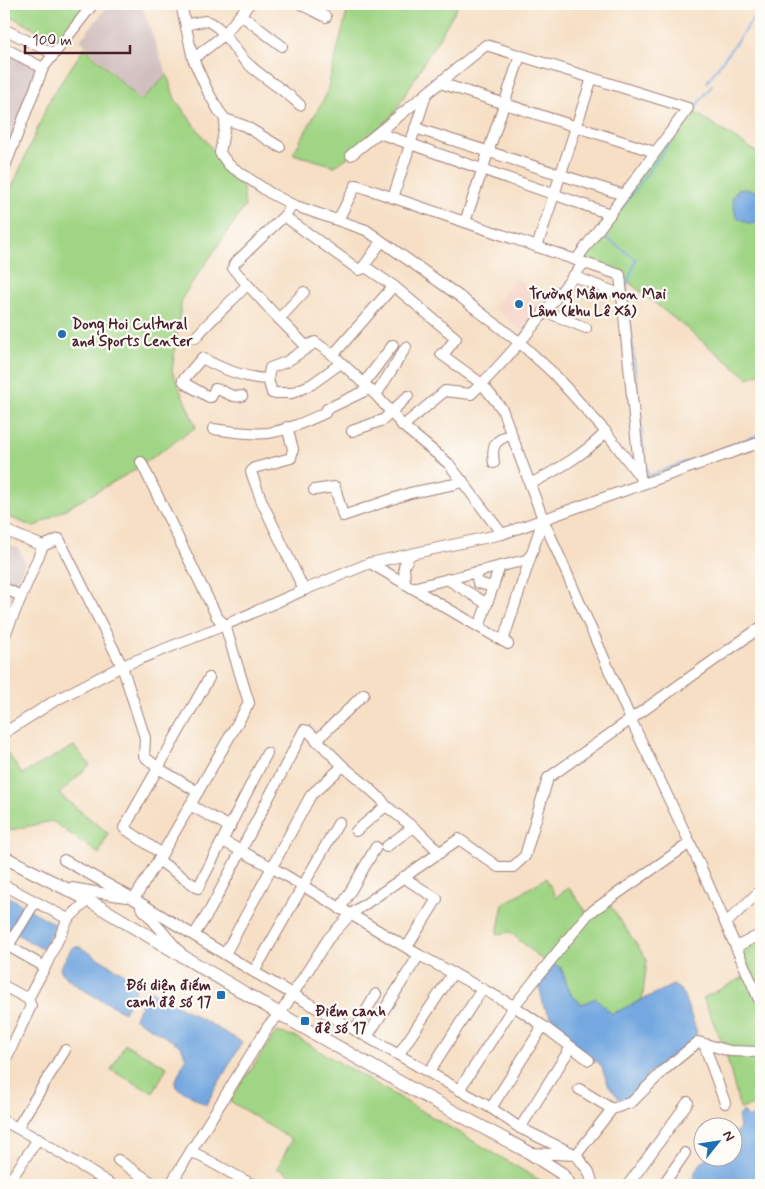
<svg xmlns="http://www.w3.org/2000/svg" width="765" height="1189" font-family="Mynerve,sans-serif">
<style>
.built{fill:#f6d1c5}
.industrial{fill:#d1bfbf}
.green{fill:#a0d585;stroke:#757a58}
.water{fill:#74a8e0;stroke:#5f6486}
.lines{fill:none;stroke-linecap:round;stroke-linejoin:round}
.stream{stroke:#74a8e0;stroke-width:2}
.minor-casing{stroke:#a07f78;stroke-width:12}
.major-casing{stroke:#a07f78;stroke-width:14}
.minor{stroke:#fff;stroke-width:10}
.major{stroke:#fff;stroke-width:12}
.poi-dot{fill:#1f6fb2;stroke:#fdfcf7;stroke-width:2}
.labels{text-anchor:middle;dominant-baseline:central;stroke-width:4.5;stroke-linejoin:round;paint-order:stroke}
.poi-label{font-size:15px;font-weight:bold;fill:#4a1f2b;stroke:#fdfcf7;text-anchor:start}
</style>
<rect width="100%" height="100%" fill="#fdfcf7"/>
<filter id="ink" filterUnits="userSpaceOnUse"><feTurbulence type="fractalNoise" baseFrequency=".02" numOctaves="2"/><feDisplacementMap in="SourceGraphic" scale="10" xChannelSelector="R" yChannelSelector="G"/><feConvolveMatrix kernelMatrix="1 2 1 2 8 2 1 2 1" color-interpolation-filters="sRGB"/></filter>
<filter id="wash" filterUnits="userSpaceOnUse"><feTurbulence type="fractalNoise" baseFrequency=".0096" numOctaves="4" result="noise"/><feDisplacementMap in="SourceGraphic" scale="20" xChannelSelector="R" yChannelSelector="G"/><feGaussianBlur stdDeviation="1.12" result="paint"/><feColorMatrix in="noise" values="0 0 0 0 0 0 0 0 0 0 0 0 0 0 0 0 0 1.4 0 .05"/><feComposite in="paint" operator="in"/></filter>
<g filter="url(#wash)">
<rect width="100%" height="100%" fill="#f6dfc5"/>
<polygon class="built" points="516,277 545,300 522,331 493,307"/>
<g class="industrial">
<polygon points="110,4 141,4 167,75 141,101 80,40"/>
<polygon points="4,48 43,68 4,169"/>
<polygon points="4,542 18,548 25,562 4,611"/>
</g>
<g class="green">
<polygon points="4,4 88,4 59,41 4,13"/>
<polygon points="349,4 459,4 393,115 351,155 335,166 293,154 326,95"/>
<polygon points="85,47 141,101 167,75 175,99 221,161 241,173 245,206 182,298 172,371 196,427 133,471 34,527 4,515 4,206 51,97"/>
<polygon points="688,108 761,155 761,373 748,378 620,275 576,260"/>
<polygon points="74,746 90,765 59,794 108,833 99,854 52,821 7,831 4,830 4,748 22,774"/>
<polygon points="546,878 556,897 569,888 588,914 607,901 647,960 642,1002 612,1014 582,1004 571,995 561,968 547,964 510,932 497,934 503,904"/>
<polygon points="761,934 761,1103 740,1109 725,1049 703,998 748,975 736,947"/>
<polygon points="276,1032 294,1036 548,1185 309,1185 277,1168 292,1140 230,1101"/>
<polygon points="125,1044 167,1067 153,1093 111,1070"/>
</g>
<g class="water">
<polygon points="739,188 761,192 761,222 750,224 736,217 732,198"/>
<polygon points="4,894 56,925 42,949 4,926"/>
<path d="M74,947H80L139,983L124,1012C110,1004 63,982 60,968L71,949Z"/>
<polygon points="554,964 561,968 571,995 582,1004 596,998 612,1014 673,985 682,991 697,1032 692,1043 646,1075 642,1089 622,1102 608,1085 601,1065 571,1043 544,1007 539,985"/>
<polygon points="150,990 242,1042 206,1105 176,1087 175,1082 186,1058 181,1046 134,1018"/>
<path d="M743,1111L748,1118L761,1115V1185H693C691,1174 700,1163 708,1157L732,1156L733,1135L740,1128L738,1116Z"/>
</g>
<g class="lines">
<g class="stream">
<polyline points="707,82 761,8"/>
<polyline points="712,85 602,235 636,259 626,287 644,452 648,476 761,434"/>
</g>
</g>
</g>
<g filter="url(#ink)">
<g class="lines">
<defs>
<g id="minor">
<polyline points="181,4 193,59 208,92 219,111 225,119 245,126 280,147"/>
<polyline points="300,4 326,17"/>
<polyline points="241,15 282,46"/>
<path d="M187,24C192,24 200,21 206,21C220,23 234,49 243,59C260,77 283,88 300,105"/>
<polyline points="4,29 54,54"/>
<polyline points="4,48 43,68"/>
<polyline points="193,59 224,35 249,4"/>
<polyline points="440,83 655,152"/>
<polyline points="225,119 225,125 220,153 229,165 270,193 293,205 366,230 459,296 519,342 552,372 606,432 640,477 643,483"/>
<polyline points="415,128 624,195"/>
<polyline points="379,133 610,214"/>
<polyline points="351,155 486,45 688,108 576,260"/>
<polyline points="4,169 43,68 93,4"/>
<polyline points="393,198 426,95"/>
<polyline points="293,205 284,216 234,264 233,268 236,272 279,319 306,346 315,342 333,355 376,395 403,426 449,464 502,534"/>
<polyline points="284,216 359,270 362,269 381,242"/>
<polyline points="338,220 356,185 620,275 640,477"/>
<polyline points="465,222 520,56"/>
<polyline points="537,247 592,78"/>
<polyline points="364,266 395,287 456,338 443,355"/>
<polyline points="573,276 622,295"/>
<polyline points="544,311 586,328"/>
<polyline points="279,319 304,292"/>
<path d="M195,338C211,319 230,303 247,285"/>
<polyline points="313,344 286,362 270,368 268,379 272,393 292,393 312,384 341,363"/>
<polyline points="441,354 482,384 502,409 543,519 631,720 690,843 761,1004"/>
<polyline points="333,355 390,290"/>
<polyline points="364,383 393,345"/>
<polyline points="376,395 406,347"/>
<path d="M242,396C231,399 225,390 215,389L211,397H209L186,384L183,380L202,358C222,369 245,378 268,379"/>
<path d="M403,426L445,391L471,394C513,355 548,307 584,263"/>
<polyline points="287,427 293,449 291,458 254,468 251,472 262,502 304,590"/>
<path d="M213,429C231,431 250,435 268,433C288,430 307,421 325,413L327,409L369,389"/>
<polyline points="352,431 383,420 408,396"/>
<path d="M494,463C491,444 495,441 511,434"/>
<path d="M530,484C557,470 585,454 606,432"/>
<polyline points="314,490 335,487 343,516 410,493 455,484 463,481"/>
<polyline points="4,530 43,546 4,637"/>
<polyline points="43,546 59,539 122,666 145,738 144,756 158,768 198,792"/>
<polyline points="370,563 508,644"/>
<polyline points="476,572 478,583 493,587"/>
<polyline points="447,579 487,604"/>
<polyline points="405,584 404,566 410,555"/>
<polyline points="4,588 21,596"/>
<polyline points="412,588 526,560 531,555"/>
<polyline points="479,627 500,566"/>
<polyline points="503,641 543,519"/>
<polyline points="4,733 56,700 122,666 225,625 304,590 370,563 502,534 761,442"/>
<polyline points="316,741 364,694"/>
<polyline points="190,805 230,827"/>
<polyline points="356,831 386,806"/>
<polyline points="223,841 273,868 419,955 514,1006 543,1026 589,1060"/>
<polyline points="386,847 413,827"/>
<polyline points="162,854 124,828 209,678"/>
<polyline points="64,860 134,899 254,972 491,1108 520,1128 576,1155 589,1172 593,1185"/>
<polyline points="158,860 198,888 267,753"/>
<polyline points="403,877 437,899 407,947"/>
<polyline points="4,885 68,919"/>
<polyline points="71,888 126,897"/>
<polyline points="134,899 162,854 249,703 225,625 217,617 141,462"/>
<polyline points="35,902 8,946 45,967"/>
<polyline points="141,907 181,953"/>
<polyline points="340,909 376,847"/>
<polyline points="726,923 761,890"/>
<polyline points="194,935 210,910 304,730 308,731 343,766 361,781 381,799 386,806 418,831 440,853"/>
<polyline points="736,947 761,934"/>
<polyline points="225,954 311,795 343,766"/>
<polyline points="254,972 339,822"/>
<polyline points="4,986 28,999"/>
<polyline points="355,1030 376,994"/>
<polyline points="367,1037 419,955"/>
<polyline points="704,1044 725,1103"/>
<polyline points="399,1054 453,973"/>
<polyline points="4,1063 31,1006 28,999 45,967 68,919 88,900"/>
<polyline points="429,1072 482,989"/>
<polyline points="579,1089 612,1109"/>
<polyline points="459,1090 514,1006 588,914 690,843"/>
<polyline points="491,1108 543,1026"/>
<polyline points="4,1121 41,1141 112,1185"/>
<polyline points="17,1128 65,1050"/>
<polyline points="520,1128 571,1047"/>
<polyline points="191,1151 253,1185"/>
<polyline points="530,1153 576,1155 612,1109 632,1102 665,1069 698,1042 730,1051 761,1052"/>
<polyline points="118,1160 155,1185"/>
<polyline points="7,1185 38,1139"/>
<polyline points="170,1185 269,1025 280,1014 328,939 351,914 459,839 498,867 513,867 525,856 548,778 761,627"/>
<polyline points="628,1185 688,1102"/>
<polyline points="663,1185 685,1153"/>
</g>
<polyline id="major" points="4,857 88,900 280,1014 412,1089 530,1153 561,1173 570,1185"/>
</defs>
<use href="#minor" class="minor-casing"/>
<use href="#major" class="major-casing"/>
<use href="#minor" class="minor"/>
<use href="#major" class="major"/>
</g>
</g>
<g class="poi-dot">
<circle cx="519" cy="304" r="5"/>
<circle cx="62" cy="334" r="5"/>
<rect x="216" y="990" width="10" height="10" rx="2.5"/>
<rect x="300" y="1016" width="10" height="10" rx="2.5"/>
</g>
<g class="labels">
<g class="poi-label">
<text x="529" y="295">Trường Mầm non Mai<tspan x="529" dy="17">Lâm (khu Lê Xá)</tspan></text>
<text x="72" y="325">Dong Hoi Cultural<tspan x="72" dy="17">and Sports Center</tspan></text>
<text x="211" y="986" text-anchor="end">Đối diện điếm<tspan x="211" dy="17">canh đê số 17</tspan></text>
<text x="315" y="1012">Điếm canh<tspan x="315" dy="17">đê số 17</tspan></text>
</g>
</g>
<rect width="765" height="1189" fill="none" stroke="#fdfcf7" stroke-width="20"/>
<g transform="translate(718 1142) rotate(60)"><circle r="24" fill="#fdfcf7" stroke="#b5a4a5"/>
<path d="M0-4L9 19L0 12L-9 19Z" fill="#1f6fb2"/>
<text y="-8" font-size="14" font-weight="bold" text-anchor="middle" fill="#4a1f2b">N</text>
</g>
<path d="M25 45v8h105v-8" fill="none" stroke="#4a1f2b" stroke-width="2.5"/>
<text x="32" y="45" font-size="15" fill="#4a1f2b" stroke="#fdfcf7" stroke-width="4" paint-order="stroke">100 m</text>
</svg>
